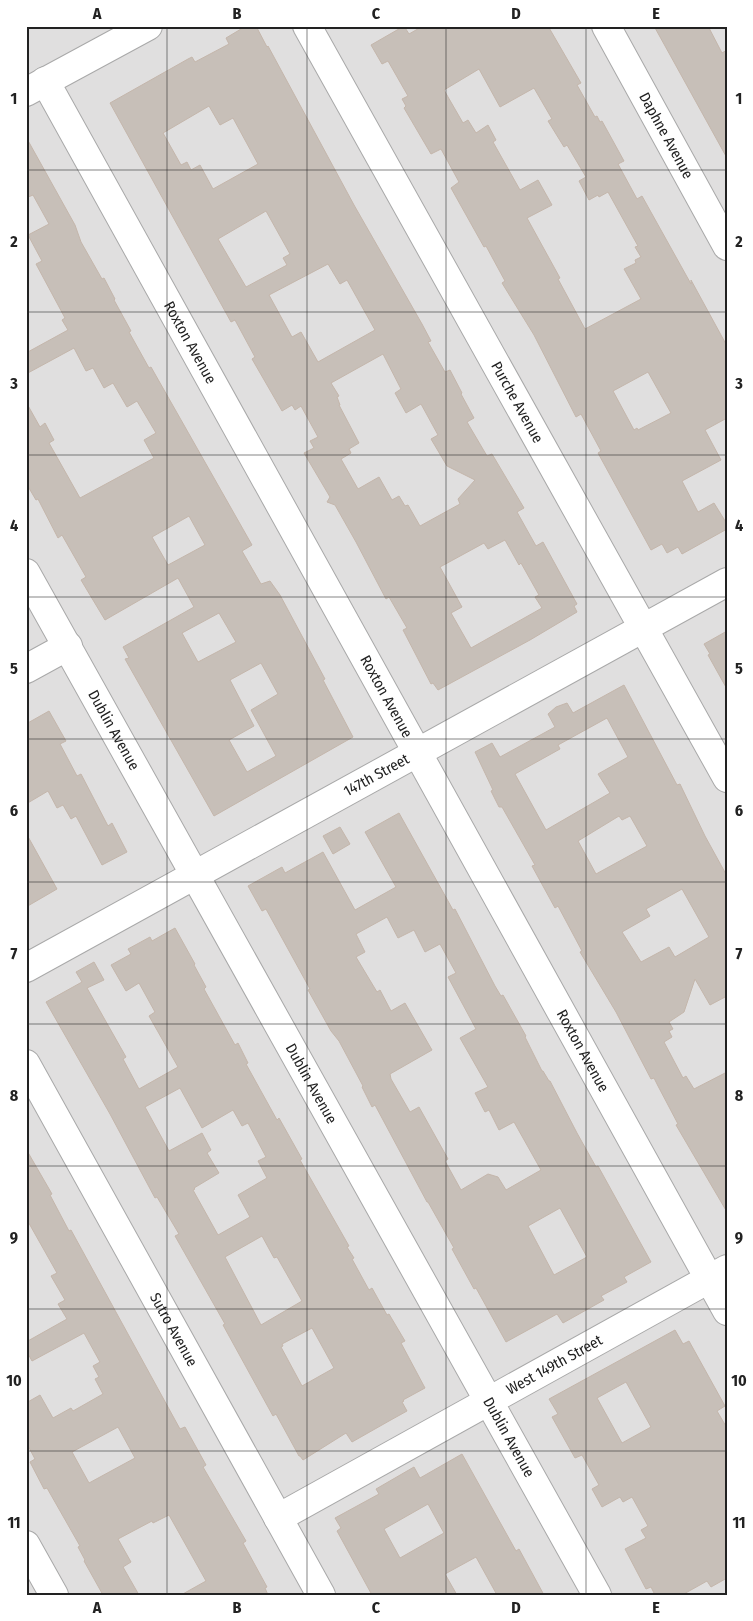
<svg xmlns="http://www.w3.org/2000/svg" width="753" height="1621" font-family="'Fira Sans Condensed',sans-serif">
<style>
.residential{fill:#e0dfdf}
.building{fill:#c7bfb8;stroke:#c4b6ab;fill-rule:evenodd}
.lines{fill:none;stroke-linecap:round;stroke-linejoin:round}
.minor-casing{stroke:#a9a9a9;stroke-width:30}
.minor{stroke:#fff;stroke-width:28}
.grid{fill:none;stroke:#222;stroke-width:1;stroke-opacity:0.55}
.labels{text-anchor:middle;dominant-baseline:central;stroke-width:4.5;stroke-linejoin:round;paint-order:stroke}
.street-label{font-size:15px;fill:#222;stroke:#fff}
.neatline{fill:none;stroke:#222;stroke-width:2}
.grid-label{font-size:16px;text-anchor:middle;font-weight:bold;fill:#222}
</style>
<rect width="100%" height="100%" fill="#f2efe9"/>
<rect class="residential" x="26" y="26" width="701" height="1569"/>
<g class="building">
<path d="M246,26H256L267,47L268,46L354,205L422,324L431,341L428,342L445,372L450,370L462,393L461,394L474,418L467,422L487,456L492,454L524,508L517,512L536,546L543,542L577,604L574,606L577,612L530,640L438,690L433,683L431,684L403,630L407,628L389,597L386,599L356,542L335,505L327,502L330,497L304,453L314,448L310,441L318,437L301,406L295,410L292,405L282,411L252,359L255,357L235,320L231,322L110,103L188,59L192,57L195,62L229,44L226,38ZM209,106L220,125L233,118L258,164L213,189L200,165L191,170L187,162L181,165L163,133ZM266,211L290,254L283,258L287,265L246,287L218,239ZM328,264L340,284L347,280L375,330L318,362L301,332L292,337L269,295ZM383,354L401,389L395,393L406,413L421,404L438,435L431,439L447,466L475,480L458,499L460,504L420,526L408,505L405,506L399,496L392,500L379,477L358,489L341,459L351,453L349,449L359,443L339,405H340L337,397L339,396L331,383ZM505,540L519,565L521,563L539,595L535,597L542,608L471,648L451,613L462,607L440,567L484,543L488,549Z"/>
<path d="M404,26L409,34L423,26H548L581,83L577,85L595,117L597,116L600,122L602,121L624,161L618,164L637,199L642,196L691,284V280L727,346V418L705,430L721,460L682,481L698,512L714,503L727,524V529L682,554L678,547L667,553L662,544L651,550L598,453L601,451L581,414L576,417L534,335L502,283L505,281L486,246L484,247L451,188L459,182L441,149L431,154L404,108L406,106L402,99L408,96L388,61L382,64L371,45ZM479,69L500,107L534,88L552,119L548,121L564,147L567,145L586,177L579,181L589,200L598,195L599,197L608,192L638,246L635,247L641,257L635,260L636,263L624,269L641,299L585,329L558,279L560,278L527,218L552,205L538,180L520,190L493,142L496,140L488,125L476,133L468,120L463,123L444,90ZM648,372L671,413L638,430L637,428L634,430L613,391Z"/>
<polygon points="654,26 708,26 722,53 727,50 727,158"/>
<path d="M26,137L75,225L81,242L102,279L104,278L115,299L114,300L131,331L129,332L149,368L151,367L252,545L242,551L261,584L270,581L280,595L325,679L323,680L353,737L214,816L125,659L129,658L123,647L194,607L178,578L105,620L81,580L86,577L62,535L58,538L38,499L36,500L26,483V402L40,427L45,423L54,440L49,443L80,498L154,458L144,440L156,433L137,401L127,407L113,383L104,388L93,368L86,371L74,348L26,374V353L68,330L62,320L65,318L36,264L42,261L28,235L49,224L33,195L26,198ZM189,516L205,545L168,565L152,537ZM219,613L236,642L198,662L182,633ZM261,663L278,694L251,710L276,756L247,772L229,740L254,726L230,680Z"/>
<polygon points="727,631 727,689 708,655 710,654 704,644"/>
<path d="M624,685L677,785L680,784L705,836L727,876V996L710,1005L695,979L684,1012L669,1022L673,1029L669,1031L672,1037L664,1042L683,1078L686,1076L694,1089L727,1072V1212L676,1125L678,1124L658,1086L654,1078L651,1079L616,1012L580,952L582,951L558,906L555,908L532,866L535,865L502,807H499L491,791L493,790L475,752L492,743L500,757L555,727L548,714L556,707L567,703L573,713ZM607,718L628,757L598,774L610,793L546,830L515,774L560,749L558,745ZM619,816L622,820L630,816L647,846L596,874L578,841ZM682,889L709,937L675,957L669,947L641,962L622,932L650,916L646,909Z"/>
<polygon points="49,711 66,741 60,744 77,776 81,774 108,826 112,823 127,852 102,865 76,816 71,819 63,805 57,808 48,791 26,804 26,724"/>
<path d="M399,813L453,910L455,909L495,986L501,996L503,995L526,1036L525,1037L542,1071H543L549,1081H550L577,1133L596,1167L598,1166L651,1262L624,1277L627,1282L601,1296L604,1300L563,1323L557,1314L506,1342L476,1288L474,1289L452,1249L454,1248L428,1202H427L375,1105L372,1107L362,1087L363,1086L339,1041L331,1031L308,990L310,989L266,909L262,911L248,886L282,867L285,873L323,852L355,910L396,887L365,832ZM387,917L398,938L414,930L425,952L440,944L456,973L448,977L476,1029L460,1038L488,1087L475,1093L485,1112L489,1110L499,1130L514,1122L541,1170L506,1190L498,1177L488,1174L461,1190L445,1161L448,1159L419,1107L410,1112L391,1079L390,1074L432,1050L405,1003L391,1011L380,990L377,992L356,957L365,952L356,934ZM560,1208L587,1257L554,1275L528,1226Z"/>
<polygon points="340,827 350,844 333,854 323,836"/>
<polygon points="26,833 57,889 26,907"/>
<path d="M175,928L195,964L194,965L206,987L204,989L235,1045L238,1043L248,1063L246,1064L277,1120L279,1118L302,1159L300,1160L349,1246L347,1247L354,1258L352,1259L369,1290L372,1288L387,1315L389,1314L405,1341L401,1343L425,1388L403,1400L404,1401L402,1402L407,1411L389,1421L352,1442L346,1433L303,1460L300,1456H299L276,1414L273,1416L223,1325L225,1324L175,1236L179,1234L157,1197L155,1198L110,1114L46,1002L82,982L76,972L94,962L104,980L87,988L126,1057L123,1059L139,1089L178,1067L149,1016L155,1012L139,983L126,991L111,965L131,954L128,949L150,937L152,941ZM180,1088L202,1128L233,1110L242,1126L248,1123L266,1157L258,1161L267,1178L238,1195L250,1217L218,1235L193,1190L195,1189L194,1188L219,1173L207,1153L211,1150L202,1133L169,1151L145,1107ZM262,1236L274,1258L277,1257L302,1301L261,1325L225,1257ZM312,1328L334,1368L302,1386L281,1347L283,1346L282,1344Z"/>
<path d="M26,1149L52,1194L50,1195L69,1231L71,1230L180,1429L185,1427L206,1465L203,1467L246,1541L243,1543L267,1587L265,1588L268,1595H181L206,1581L169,1515L153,1523L152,1521L118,1539L131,1562L123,1567L139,1595H103L84,1561L85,1560L78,1547L80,1546L47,1488L44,1489L30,1462L35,1459L26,1442V1403L40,1395L53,1418L71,1408L73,1411L103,1394L95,1379L99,1377L93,1366L100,1362L84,1333L32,1361L26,1350V1342L67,1319L58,1304L65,1300L51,1276L57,1273L26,1218ZM118,1427L135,1458L89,1483L72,1452Z"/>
<path d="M675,1330L683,1344L689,1341L725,1406L717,1411L727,1428V1578L711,1587L707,1581L682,1595H655L651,1587L646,1589L625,1549L646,1538L641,1530L648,1526L632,1497L623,1502L620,1497L602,1507L592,1489L599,1485L582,1455L575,1458L552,1417L558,1414L549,1399ZM626,1382L651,1427L622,1443L597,1398Z"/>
<path d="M462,1454L516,1551L519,1549L544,1595H497L476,1557L445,1574L457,1595H372L337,1531L341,1528L335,1518L379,1494L376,1489L414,1467L420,1478ZM428,1504L444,1533L400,1558L384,1529Z"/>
</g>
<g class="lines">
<defs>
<g id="minor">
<path id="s1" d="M307,26L727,778"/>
<path id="s2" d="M606,26L727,246"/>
<path id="s3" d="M45,81L727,1311"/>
<polyline points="26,92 148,26"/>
<path id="s4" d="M26,573L597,1595"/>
<polyline points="26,669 68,646"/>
<path id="s5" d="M26,968L727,582"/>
<path id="s6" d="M26,1064L321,1595"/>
<path id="s7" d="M278,1518L727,1269"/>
<polyline points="26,1545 54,1595"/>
</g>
</defs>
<use href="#minor" class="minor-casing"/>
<use href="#minor" class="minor"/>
</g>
<path class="grid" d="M167,26V1595M307,26V1595M446,26V1595M586,26V1595M26,170H727M26,312H727M26,455H727M26,597H727M26,739H727M26,882H727M26,1024H727M26,1166H727M26,1309H727M26,1451H727"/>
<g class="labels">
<g class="street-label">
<text stroke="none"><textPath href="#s2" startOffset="125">Daphne Avenue</textPath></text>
<text stroke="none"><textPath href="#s3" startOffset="299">Roxton Avenue</textPath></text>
<text stroke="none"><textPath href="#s1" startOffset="431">Purche Avenue</textPath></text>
<text stroke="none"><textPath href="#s3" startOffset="704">Roxton Avenue</textPath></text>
<text stroke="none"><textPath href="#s4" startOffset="180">Dublin Avenue</textPath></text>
<text stroke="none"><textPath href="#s5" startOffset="400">147th Street</textPath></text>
<text stroke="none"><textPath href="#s3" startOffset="1109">Roxton Avenue</textPath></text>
<text stroke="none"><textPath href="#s4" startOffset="585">Dublin Avenue</textPath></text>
<text stroke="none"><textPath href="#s6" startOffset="304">Sutro Avenue</textPath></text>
<text stroke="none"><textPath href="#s7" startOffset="316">West 149th Street</textPath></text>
<text stroke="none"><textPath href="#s4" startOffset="990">Dublin Avenue</textPath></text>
</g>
</g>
<rect width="753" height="1621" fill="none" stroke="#ffffff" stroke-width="55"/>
<rect x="28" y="28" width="698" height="1566" class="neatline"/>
<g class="grid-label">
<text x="97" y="19">A</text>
<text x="237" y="19">B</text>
<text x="376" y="19">C</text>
<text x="516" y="19">D</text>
<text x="656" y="19">E</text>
<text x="14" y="104">1</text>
<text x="739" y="104">1</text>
<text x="14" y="247">2</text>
<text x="739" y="247">2</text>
<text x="14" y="389">3</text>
<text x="739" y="389">3</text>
<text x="14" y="531">4</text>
<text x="739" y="531">4</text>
<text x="14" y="674">5</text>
<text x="739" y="674">5</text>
<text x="14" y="816">6</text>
<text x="739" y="816">6</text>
<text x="14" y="959">7</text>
<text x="739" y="959">7</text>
<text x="14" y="1101">8</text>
<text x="739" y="1101">8</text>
<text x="14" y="1243">9</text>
<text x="739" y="1243">9</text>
<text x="14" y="1386">10</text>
<text x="739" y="1386">10</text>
<text x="14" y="1528">11</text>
<text x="739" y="1528">11</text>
<text x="97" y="1613">A</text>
<text x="237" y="1613">B</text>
<text x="376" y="1613">C</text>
<text x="516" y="1613">D</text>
<text x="656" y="1613">E</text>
</g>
</svg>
